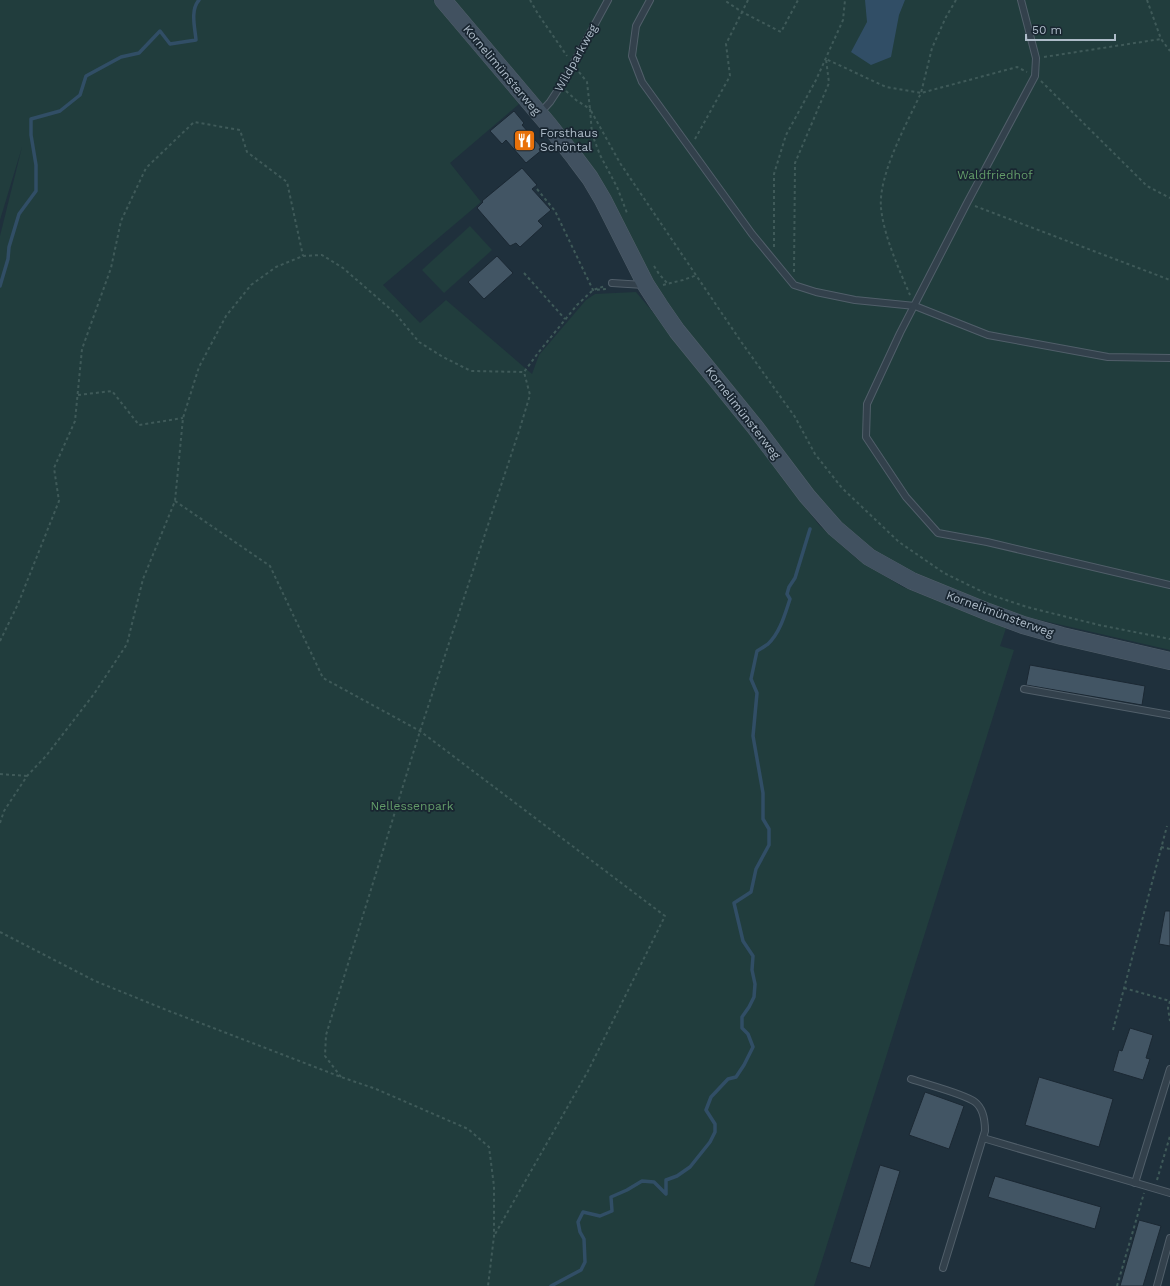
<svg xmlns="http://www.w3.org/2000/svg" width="1170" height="1286" font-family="'Work Sans',sans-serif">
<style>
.green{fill:#213d3d}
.water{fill:#314e66}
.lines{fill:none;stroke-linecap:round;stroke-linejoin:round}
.stream{stroke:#314e66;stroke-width:3.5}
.building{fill:#425564;stroke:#1b2833}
.lane-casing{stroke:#515f6a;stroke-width:8}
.secondary-casing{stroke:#515f6a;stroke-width:18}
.path{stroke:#3f5a59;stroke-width:2;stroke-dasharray:3 3;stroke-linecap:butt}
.lane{stroke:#33414c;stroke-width:6}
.secondary{stroke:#415160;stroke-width:17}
.labels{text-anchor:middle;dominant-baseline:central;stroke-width:3.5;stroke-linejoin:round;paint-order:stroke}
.street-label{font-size:12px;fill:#aebcc9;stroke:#192631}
.poi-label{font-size:12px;fill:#aebcc9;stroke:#192631;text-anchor:start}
.park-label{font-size:12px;fill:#639c69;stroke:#192631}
</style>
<rect width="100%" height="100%" fill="#1f303c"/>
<g class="green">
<polygon points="0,0 433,0 519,104 450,163 481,202 383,285 420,323 446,300 532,374 539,355 586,300 595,294 636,292 688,354 819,525 856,558 903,587 1006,628 1000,646 1014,650 814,1286 0,1286 0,236 22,147 0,220"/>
<polygon points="451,0 1170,0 1170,650 1009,613 918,576 874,552 840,524 783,454 653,287 603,190"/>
<polygon points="470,226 492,250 444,293 422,270"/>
</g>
<polygon class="water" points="865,0 905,0 899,15 891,57 871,65 851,52 867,22"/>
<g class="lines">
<g class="stream">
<path d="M0,286L8,259L9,247L19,214L36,191V165L31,135V119L60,111L80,95L86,76L121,57L139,53L160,31L170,44L196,40C195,28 190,10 199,0"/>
<path d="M551,1286L581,1270L585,1262L584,1239L580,1232L578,1222L583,1212L600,1216L612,1211L611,1197L627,1190L642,1181L654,1182L666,1194V1180L677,1176L690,1167L710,1142L715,1132V1124L706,1110L711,1097L728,1079L736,1077L744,1065L753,1047L748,1034L742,1028V1017L749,1007L754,997L755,984L752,970L753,956L743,941L734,903L751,892L756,869L769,845V829L763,819V793L753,736L757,693L751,679L757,651C761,649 765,646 768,644C780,633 785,614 790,599L787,594L789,587L795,578L810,529"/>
</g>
</g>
<g class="building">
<polygon points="514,111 524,123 522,125 543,149 526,163 506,140 502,144 490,131"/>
<polygon points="522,168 537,185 532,189 551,210 538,221 543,226 520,247 516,243 510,246 477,208 483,202 482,201"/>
<polygon points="497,256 513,273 484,299 468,282"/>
<polygon points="1030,665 1145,686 1142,705 1026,685"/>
<polygon points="1165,911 1170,911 1170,946 1159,944"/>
<polygon points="1130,1028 1153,1035 1146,1058 1150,1059 1143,1080 1113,1071 1119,1050 1122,1051"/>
<polygon points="1039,1077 1113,1099 1099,1147 1025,1125"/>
<polygon points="925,1092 964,1106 949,1149 909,1135"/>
<polygon points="880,1165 900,1171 870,1268 850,1262"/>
<polygon points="995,1176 1101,1207 1095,1229 988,1197"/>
<polygon points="1139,1220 1161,1226 1143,1286 1120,1286"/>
</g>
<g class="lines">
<defs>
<g id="lane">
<polyline points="650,0 636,26 632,56 642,82 752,234 794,285 816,292 855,300 915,306 988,335 1108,357 1170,358"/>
<polyline points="1021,0 1036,58 1035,76 967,203 900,333 867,404 866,437 906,497 938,533 987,542 1170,585"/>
<polyline points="540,113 550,102 565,79 608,0"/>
<polyline points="612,283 644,285"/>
<polyline points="1024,689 1170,715"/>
<path d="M911,1079C925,1084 965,1094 975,1102C984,1109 985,1121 985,1131L943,1268"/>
<polyline points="983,1138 1170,1193"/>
<polyline points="1135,1183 1170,1069"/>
<polyline points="1157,1286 1170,1238"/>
</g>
<polyline id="secondary" points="443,0 548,124 575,158 590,178 603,200 646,285 659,305 677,331 755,427 807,496 835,528 869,557 912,581 988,612 1023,625 1062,636 1170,661"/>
</defs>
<use href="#lane" class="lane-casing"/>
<use href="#secondary" class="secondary-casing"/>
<g class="path">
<polyline points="530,0 538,14 567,56"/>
<polyline points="748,0 742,12 781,32 798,0"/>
<polyline points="956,0 946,17 932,48 921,93 1017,67 1027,72"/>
<polyline points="1147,0 1161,39 1170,51"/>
<polyline points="1044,57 1161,39"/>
<polyline points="579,72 587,82 590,109 620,163 742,343 795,417 815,454 842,488 899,542 944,573 985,593 1027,607 1099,625 1170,639"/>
<polyline points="1041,81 1147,186 1170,198"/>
<polyline points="566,91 576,100 590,109 592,134 600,155 617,187 627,213"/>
<polyline points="695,139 730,76 726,44 742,12 724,0"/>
<polyline points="537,189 555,211 593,290 606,289"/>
<polyline points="975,206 1170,280"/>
<polyline points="774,247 774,174 786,135 816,80 843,20 845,0"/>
<polyline points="654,266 659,274 668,284"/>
<path d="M794,272L795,163L829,83L826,59L886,87L921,93C907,123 878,175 881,208C884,237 899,269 910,295"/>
<polyline points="524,273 565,319"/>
<polyline points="663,285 683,280 697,275"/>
<polyline points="78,395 112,391 139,425 183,418"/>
<polyline points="175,501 270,566 323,678 420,731 665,916 588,1071 494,1236"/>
<polyline points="0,641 18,604 59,501 54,468 75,421 82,349 111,268 121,221 146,168 194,122 240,130 247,152 287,182 303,256"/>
<polyline points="0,774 27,776"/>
<polyline points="0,823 4,811 27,776 46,756 94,694 127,644 143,579 175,501 183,418 199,367 226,316 251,285 276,267 303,256 322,255 343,268 395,313 419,342 443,357 471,371 524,372"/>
<polyline points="1161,847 1170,849"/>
<polyline points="0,932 95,981 169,1011 341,1077 376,1089 468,1129 489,1147 494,1186 494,1236 488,1286"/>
<polyline points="1124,988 1170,1001"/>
<polyline points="1170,1001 1168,1008 1170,1021"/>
<polyline points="1113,1030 1167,826"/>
<polyline points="341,1077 325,1056 326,1035 420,731 520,428 530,395 524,372 538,353 577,305 593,290 605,286"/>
<polyline points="1157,1180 1170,1136"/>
<polyline points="1117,1286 1144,1193"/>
</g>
<use href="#lane" class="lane"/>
<use href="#secondary" class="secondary"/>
</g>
<defs>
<symbol id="restaurant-square" viewBox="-11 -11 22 22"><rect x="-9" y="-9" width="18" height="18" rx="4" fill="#e8710a" stroke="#192631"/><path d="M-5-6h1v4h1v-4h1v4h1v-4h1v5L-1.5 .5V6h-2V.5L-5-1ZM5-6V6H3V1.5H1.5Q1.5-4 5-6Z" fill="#fff"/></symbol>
</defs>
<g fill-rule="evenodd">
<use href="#restaurant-square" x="512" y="128" width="25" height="25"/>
</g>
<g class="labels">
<g class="street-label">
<text transform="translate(576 58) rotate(-61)">Wildparkweg</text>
<text transform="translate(502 70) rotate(50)">Kornelimünsterweg</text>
<text transform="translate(743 413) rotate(52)">Kornelimünsterweg</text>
<text transform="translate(1000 614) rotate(20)">Kornelimünsterweg</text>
</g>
<g class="poi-label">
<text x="540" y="133">Forsthaus<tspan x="540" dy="14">Schöntal</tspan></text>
</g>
<g class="park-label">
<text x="995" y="175">Waldfriedhof</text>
<text x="412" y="806">Nellessenpark</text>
</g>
</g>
<path d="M1026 34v6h89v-6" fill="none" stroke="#aebcc9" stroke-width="2"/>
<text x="1032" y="34" font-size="12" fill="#aebcc9" stroke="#192631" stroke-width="3" paint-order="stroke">50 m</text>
</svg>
